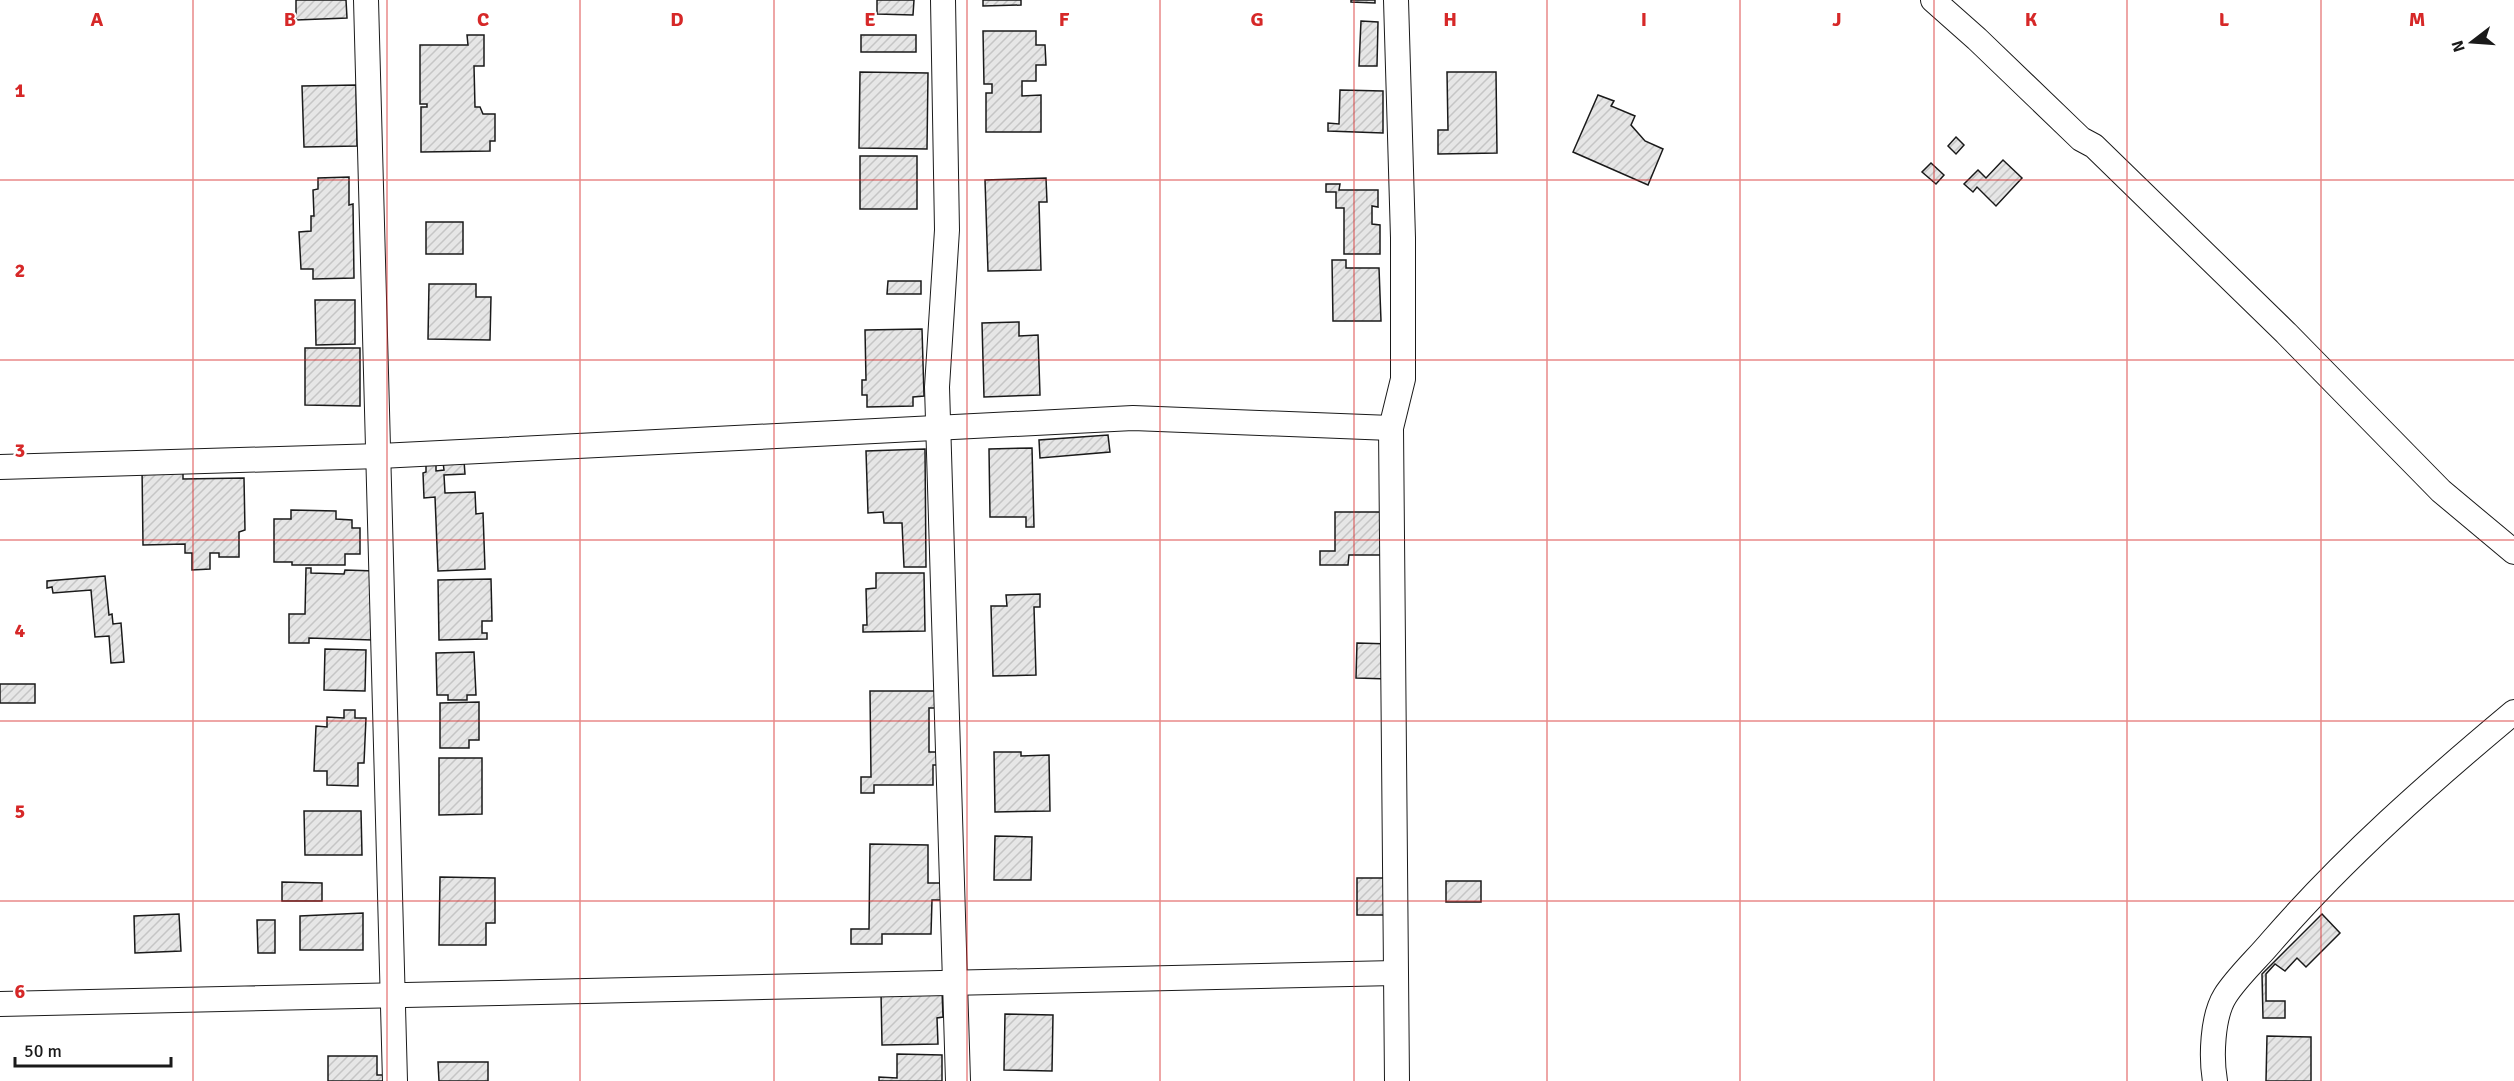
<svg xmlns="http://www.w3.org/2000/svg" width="2514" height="1081" font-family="Signika,sans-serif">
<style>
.building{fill:url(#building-hatch);stroke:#1a1a1a;stroke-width:1.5}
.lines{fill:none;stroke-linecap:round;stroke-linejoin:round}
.minor-casing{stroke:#1a1a1a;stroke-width:26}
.minor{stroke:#fff;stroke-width:24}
.grid{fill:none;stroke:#d62828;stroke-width:1.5;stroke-opacity:0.55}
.grid-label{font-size:20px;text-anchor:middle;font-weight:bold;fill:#d62828;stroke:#fff;stroke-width:4.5;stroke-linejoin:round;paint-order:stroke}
</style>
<defs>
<pattern id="building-hatch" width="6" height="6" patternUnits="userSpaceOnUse" patternTransform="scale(1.5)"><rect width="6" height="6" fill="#e6e6e6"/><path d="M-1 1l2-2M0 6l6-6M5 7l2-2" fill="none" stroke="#c5c5c5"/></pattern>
</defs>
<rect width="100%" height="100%" fill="#fff"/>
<g class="building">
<polygon points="296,0 346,0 347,18 296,20"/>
<polygon points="877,0 914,0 913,15 877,14"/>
<polygon points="983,0 1021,0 1021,5 983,6"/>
<polygon points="1351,0 1375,0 1375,3 1351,2"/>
<polygon points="1361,21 1378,22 1377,66 1359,66"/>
<polygon points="983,31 1036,31 1036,45 1045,45 1046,65 1036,65 1036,81 1022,81 1022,96 1041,95 1041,132 986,132 986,93 992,93 992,84 984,84"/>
<polygon points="467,35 484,35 484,66 474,66 475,107 480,107 483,114 495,114 495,141 490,141 490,151 421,152 421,107 427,107 427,104 420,104 420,45 468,45"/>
<rect x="861" y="35" width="55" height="17"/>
<polygon points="860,72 928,73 927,149 859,148"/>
<polygon points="1447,72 1496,72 1497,153 1438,154 1438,130 1448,130"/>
<polygon points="356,85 357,146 304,147 302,86"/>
<polygon points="1340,90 1383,91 1383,133 1328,131 1328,123 1339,124"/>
<polygon points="1598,95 1614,101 1611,106 1635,116 1631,125 1645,141 1663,149 1648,185 1573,152"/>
<polygon points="1956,137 1964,145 1956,154 1948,146"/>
<rect x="860" y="156" width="57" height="53"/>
<polygon points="2003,160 2022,178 1996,206 1977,187 1973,192 1964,184 1978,170 1986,178"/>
<polygon points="1931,163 1944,175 1936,184 1922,172"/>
<polygon points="349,177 349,205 353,204 354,278 313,279 313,269 301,269 299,232 311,231 311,216 314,216 313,190 318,189 318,178"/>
<polygon points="1046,178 1047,202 1039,202 1041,270 988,271 985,180"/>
<polygon points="1326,184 1340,184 1339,190 1378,190 1378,207 1372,206 1372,224 1380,225 1380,254 1344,254 1344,208 1336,208 1336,192 1326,192"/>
<rect x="426" y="222" width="37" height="32"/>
<polygon points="1332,260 1346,260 1346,268 1379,268 1381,321 1333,321"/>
<polygon points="888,281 921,281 921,294 887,294"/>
<polygon points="429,284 476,284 476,297 491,297 490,340 428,339"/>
<polygon points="315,300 355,300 355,344 316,345"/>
<polygon points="1019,322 1019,336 1038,335 1040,395 984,397 982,323"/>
<polygon points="922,329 924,396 913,397 913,406 867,407 867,395 862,395 862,380 866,380 865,330"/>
<polygon points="305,348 360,348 360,406 305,405"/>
<polygon points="1108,435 1110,452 1040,458 1039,440"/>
<polygon points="1032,448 1034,527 1026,527 1026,517 990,517 989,449"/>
<polygon points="925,449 926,567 904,567 902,523 884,523 883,512 868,513 866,451"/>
<polygon points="426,459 436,459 436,471 444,470 443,462 464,461 465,474 444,475 445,493 475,492 476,514 483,513 485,569 438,571 435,497 424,498 423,473 426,472"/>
<polygon points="142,467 183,467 183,479 244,478 245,530 239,532 239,557 219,557 219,553 210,553 210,569 192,570 192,553 185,553 185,544 143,545"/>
<polygon points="291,510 336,511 336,519 352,520 352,528 360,528 360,554 345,554 345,565 292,565 292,562 274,562 274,519 291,519"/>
<polygon points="1335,512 1383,512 1383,555 1349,555 1348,565 1320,565 1320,551 1335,551"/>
<polygon points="306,568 311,568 311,573 344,574 345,570 375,571 373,640 309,638 309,643 289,643 289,614 305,614"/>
<polygon points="876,573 924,573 925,631 863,632 863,625 867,625 866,589 876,588"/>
<polygon points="105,576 109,615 112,614 113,624 121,623 124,662 111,663 109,636 95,637 91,590 53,593 52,587 47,588 47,581"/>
<polygon points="491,579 492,621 482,621 482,633 487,633 487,639 439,640 438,580"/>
<polygon points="1040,594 1040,607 1034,607 1036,675 993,676 991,606 1007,606 1006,595"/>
<polygon points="1357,643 1390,644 1389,679 1356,678"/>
<polygon points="325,649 366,650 365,691 324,690"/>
<polygon points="474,652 476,695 467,695 467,700 448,700 448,695 437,695 436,653"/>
<rect x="0" y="684" width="35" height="19"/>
<polygon points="870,691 942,691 942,708 929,708 929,752 944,752 944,765 933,765 933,785 874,785 874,793 861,793 861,777 871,777"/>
<polygon points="479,702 479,740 469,740 469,748 440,748 440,703"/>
<polygon points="344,710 355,710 355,718 366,718 364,763 358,763 358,786 327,785 327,771 314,771 316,726 327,727 327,717 344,718"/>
<polygon points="994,752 1021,752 1021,756 1049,755 1050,811 995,812"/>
<polygon points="439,758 482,758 482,814 439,815"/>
<polygon points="304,811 361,811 362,855 305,855"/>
<polygon points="995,836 1032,837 1031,880 994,880"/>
<polygon points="870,844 928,845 928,883 944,883 944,900 932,900 931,934 882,934 882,944 851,944 851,929 869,929"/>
<polygon points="440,877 495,878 495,923 486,923 486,945 439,945"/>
<rect x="1357" y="878" width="29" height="37"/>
<rect x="1446" y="881" width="35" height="21"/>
<polygon points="282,882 322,883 322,901 282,901"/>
<polygon points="363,913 363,950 300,950 300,916"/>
<polygon points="179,914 181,951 135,953 134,916"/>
<polygon points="2322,914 2340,933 2306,967 2297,958 2285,971 2275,964 2266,974 2266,1001 2285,1001 2285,1018 2263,1018 2262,974"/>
<polygon points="257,920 275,920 275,953 258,953"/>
<polygon points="942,990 943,1017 937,1018 938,1044 882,1045 881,992"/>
<polygon points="1005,1014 1053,1015 1052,1071 1004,1070"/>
<polygon points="2267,1036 2311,1037 2311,1081 2266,1081"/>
<polygon points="897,1054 942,1055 942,1081 879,1081 879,1077 897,1078"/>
<polygon points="328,1056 377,1056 377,1075 384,1075 384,1081 328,1081"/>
<polygon points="438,1062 488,1062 488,1081 439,1081"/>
</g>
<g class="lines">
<defs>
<g id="minor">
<polyline points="366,0 395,1081"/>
<polyline points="943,0 947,230 937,387 958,1081"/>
<polyline points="1396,0 1403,238 1403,379 1391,428 1397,1081"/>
<polyline points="1933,0 1977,39 2081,139 2094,146 2286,333 2441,491 2514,552"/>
<polyline points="0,467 380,456 1133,418 1391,428"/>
<polyline points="0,1004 1395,973"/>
<path d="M2215,1081C2211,1058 2212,1017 2225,996C2237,977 2257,959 2272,941C2345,857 2429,783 2514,712"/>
</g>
</defs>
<use href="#minor" class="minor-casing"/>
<use href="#minor" class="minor"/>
</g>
<path class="grid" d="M193,0V1081M387,0V1081M580,0V1081M774,0V1081M967,0V1081M1160,0V1081M1354,0V1081M1547,0V1081M1740,0V1081M1934,0V1081M2127,0V1081M2321,0V1081M0,180H2514M0,360H2514M0,540H2514M0,721H2514M0,901H2514"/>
<g class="grid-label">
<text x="97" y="26">A</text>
<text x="290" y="26">B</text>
<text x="483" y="26">C</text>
<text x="677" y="26">D</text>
<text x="870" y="26">E</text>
<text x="1064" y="26">F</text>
<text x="1257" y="26">G</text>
<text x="1450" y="26">H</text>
<text x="1644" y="26">I</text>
<text x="1837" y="26">J</text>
<text x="2031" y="26">K</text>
<text x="2224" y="26">L</text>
<text x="2417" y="26">M</text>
<text x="20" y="97">1</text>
<text x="20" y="277">2</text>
<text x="20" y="457">3</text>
<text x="20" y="637">4</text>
<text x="20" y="818">5</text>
<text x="20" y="998">6</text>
</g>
<g transform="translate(2472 42) rotate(253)" stroke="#ffffff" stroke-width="4.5" paint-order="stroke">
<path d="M0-4.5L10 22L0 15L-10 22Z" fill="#1a1a1a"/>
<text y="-9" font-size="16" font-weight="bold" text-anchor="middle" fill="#1a1a1a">N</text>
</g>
<path d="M15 1057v9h156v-9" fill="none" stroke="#1a1a1a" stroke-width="3"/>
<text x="24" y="1057" font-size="18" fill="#1a1a1a" stroke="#ffffff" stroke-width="4.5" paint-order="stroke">50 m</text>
</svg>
